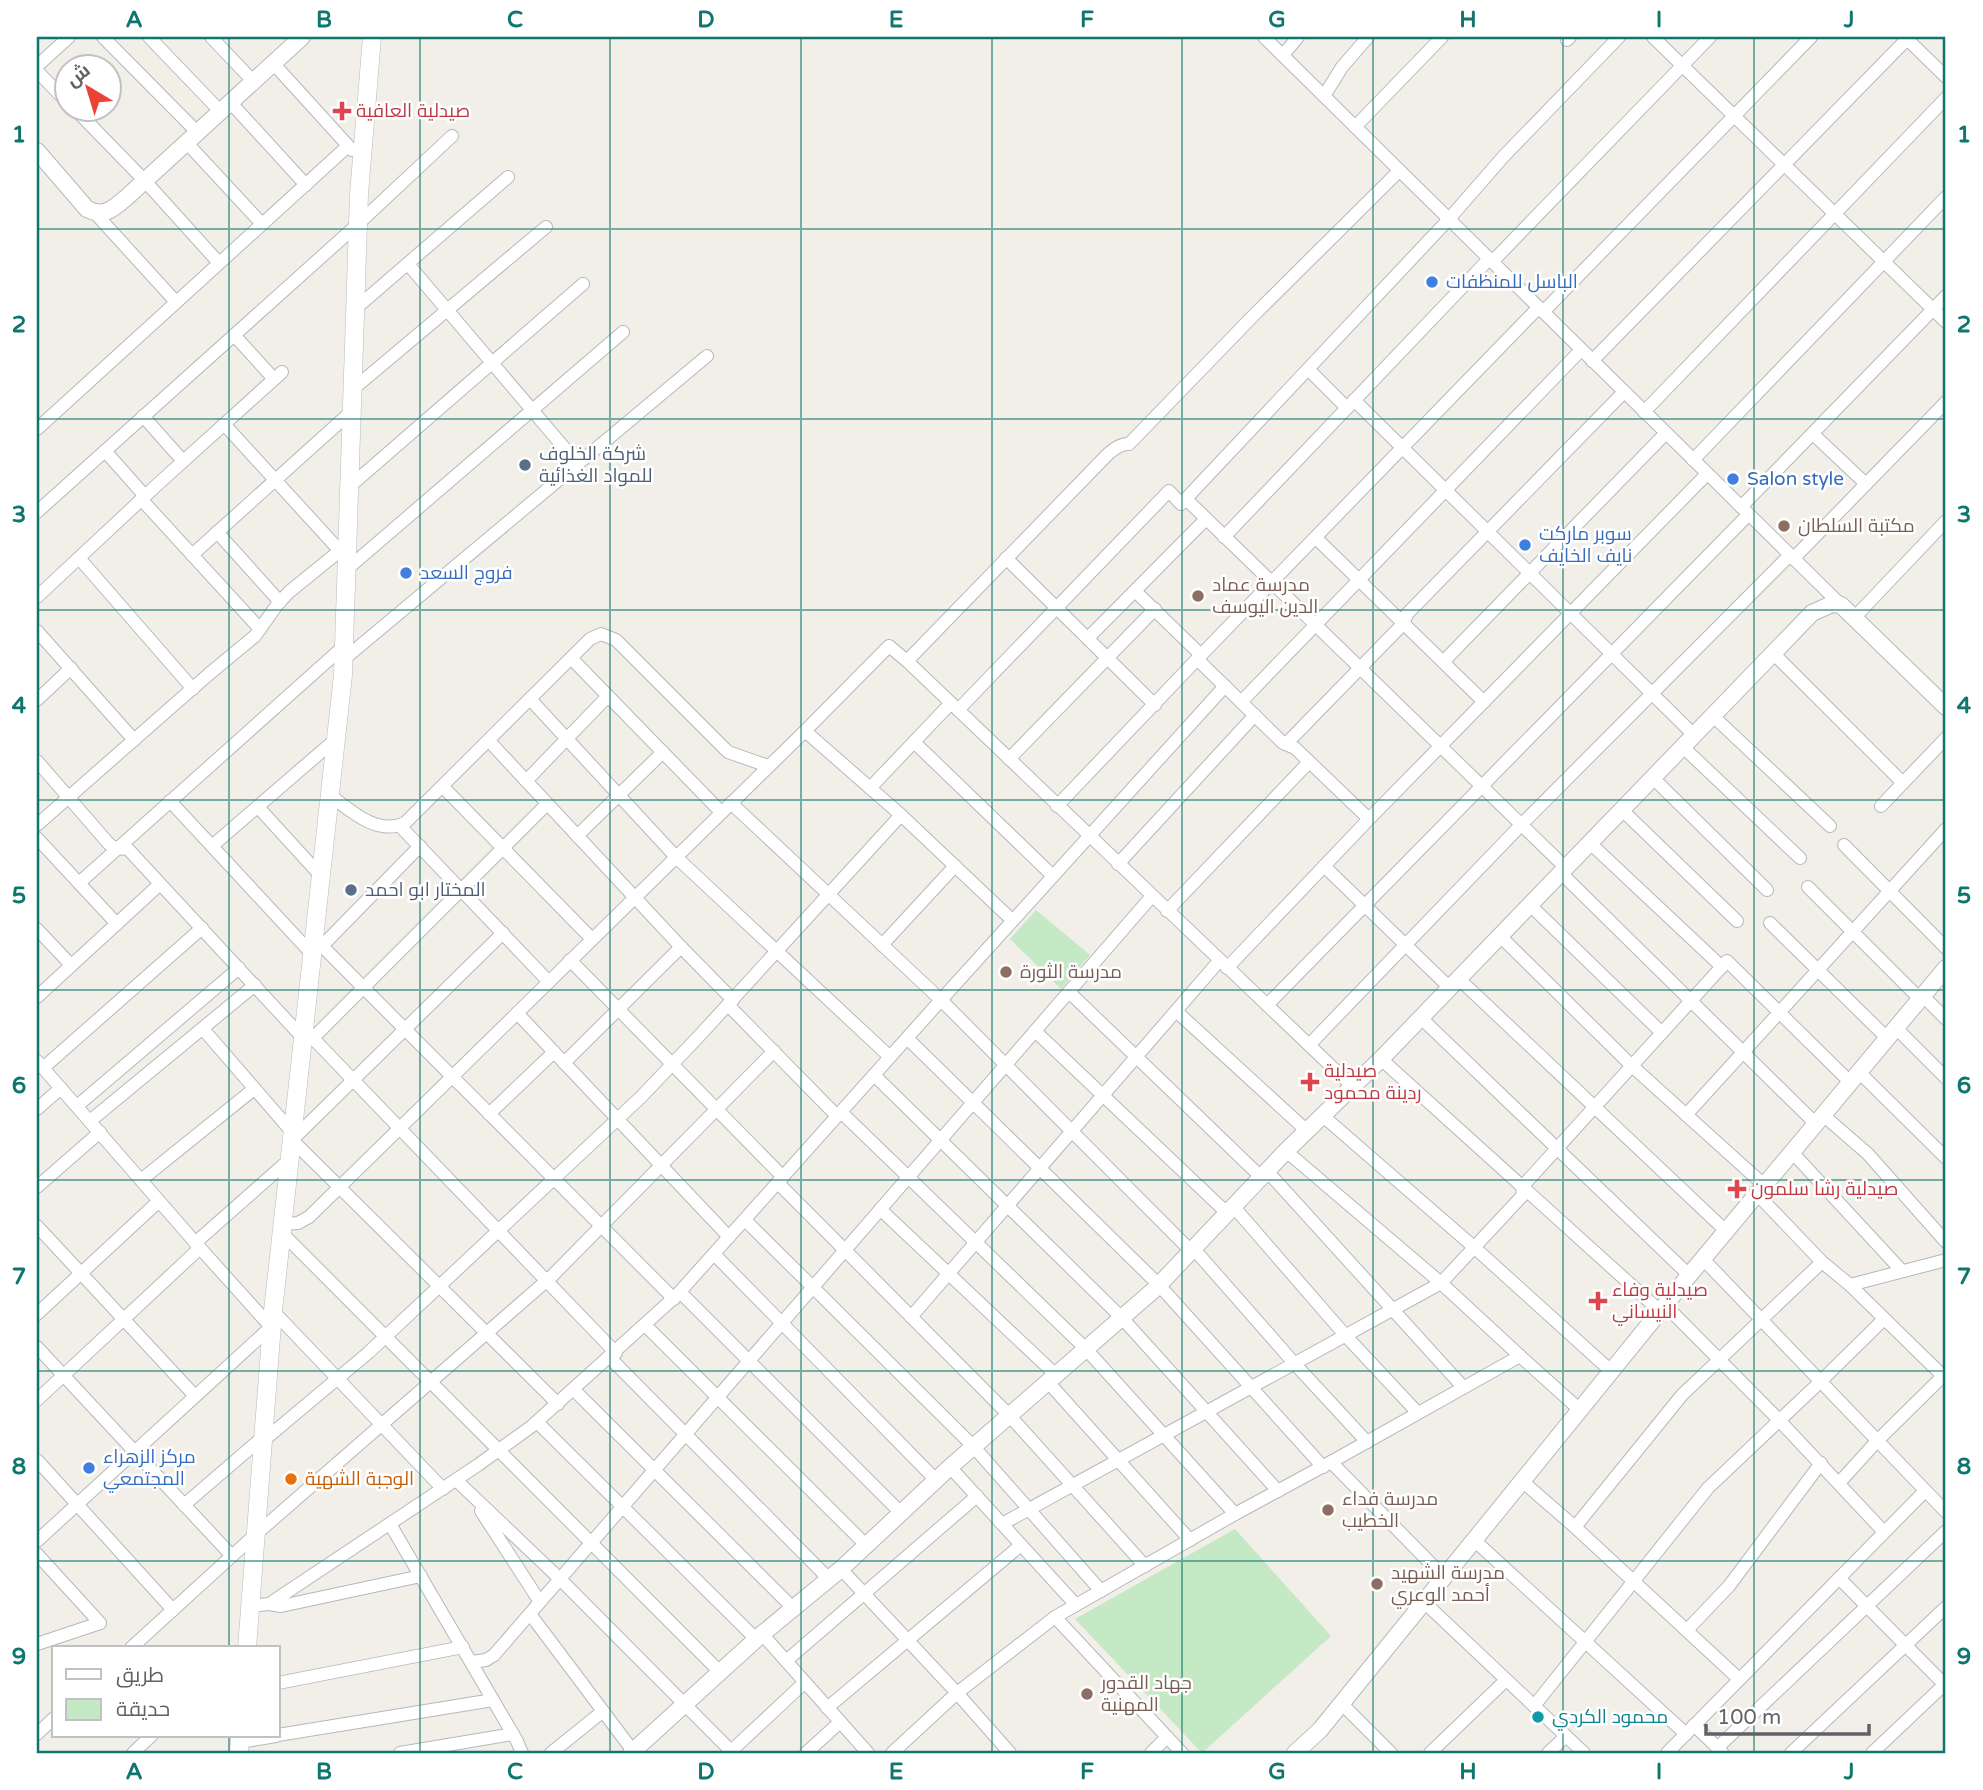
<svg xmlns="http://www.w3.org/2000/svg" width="1983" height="1790" font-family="'Varela Round',Cairo,sans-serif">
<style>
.green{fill:#c5e8c5}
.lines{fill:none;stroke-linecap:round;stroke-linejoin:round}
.minor-casing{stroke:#b5b8bc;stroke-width:14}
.tertiary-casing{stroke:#b5b8bc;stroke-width:18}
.secondary-casing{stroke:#b6babf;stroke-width:19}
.minor{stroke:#fff;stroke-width:12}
.tertiary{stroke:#fff;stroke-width:16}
.secondary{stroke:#fff;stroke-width:18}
.grid{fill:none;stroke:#0f766e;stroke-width:2;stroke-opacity:0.55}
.health-dot{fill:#e0444e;stroke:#fff;stroke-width:2.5}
.shop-dot{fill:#3f7fe0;stroke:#fff;stroke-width:2.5}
.service-dot{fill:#5c6f8a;stroke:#fff;stroke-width:2.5}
.education-dot{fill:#8d6e63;stroke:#fff;stroke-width:2.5}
.food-dot{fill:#e8710a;stroke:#fff;stroke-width:2.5}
.culture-dot{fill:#0f9aa8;stroke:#fff;stroke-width:2.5}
.labels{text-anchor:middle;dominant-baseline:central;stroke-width:5;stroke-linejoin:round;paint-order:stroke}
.health-label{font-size:19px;fill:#be3a42;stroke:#fff;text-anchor:start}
.shop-label{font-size:19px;fill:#366cbe;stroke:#fff;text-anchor:start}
.service-label{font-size:19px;fill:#4e5e75;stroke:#fff;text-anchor:start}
.education-label{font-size:19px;fill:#785e54;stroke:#fff;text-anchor:start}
.food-label{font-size:19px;fill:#c56008;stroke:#fff;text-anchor:start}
.culture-label{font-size:19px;fill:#0d838f;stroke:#fff;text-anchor:start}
.neatline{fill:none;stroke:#0f766e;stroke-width:2.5}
.grid-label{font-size:23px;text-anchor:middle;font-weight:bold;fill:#0f766e}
</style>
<rect width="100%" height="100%" fill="#f1efe8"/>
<g class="green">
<polygon points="1036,910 1090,955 1061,989 1010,939"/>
<polygon points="1235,1529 1331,1636 1202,1753 1075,1619"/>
</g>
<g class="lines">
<defs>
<g id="minor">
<polyline points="103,37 197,132"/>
<polyline points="149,37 220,111"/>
<polyline points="211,37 253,81"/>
<polyline points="1264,37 1841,605"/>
<polyline points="1653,37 1946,322"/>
<polyline points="1905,37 1946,77"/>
<polyline points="1567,40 1570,37"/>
<polyline points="1283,55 1298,37"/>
<polyline points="273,63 352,150"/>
<polyline points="37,66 69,37"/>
<polyline points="37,71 66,101"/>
<polyline points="1324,96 1342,67 1368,37"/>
<polyline points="230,102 306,185"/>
<polyline points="74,108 145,181 219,263"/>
<polyline points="1355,127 1442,37"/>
<polyline points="186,142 262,224"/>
<polyline points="95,213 176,302"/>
<polyline points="1492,262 1710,37"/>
<polyline points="408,264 578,464"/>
<polyline points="355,309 508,177"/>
<polyline points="1543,312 1811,37"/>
<polyline points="234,335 274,379"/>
<polyline points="1592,361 1909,37"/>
<polyline points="1309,370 1347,408"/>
<polyline points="352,390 546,227"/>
<polyline points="1354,400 1694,735"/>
<polyline points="1644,412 1946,98"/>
<polyline points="143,416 183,461"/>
<polyline points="224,424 340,551"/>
<polyline points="37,429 348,146"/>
<polyline points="1813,434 1866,484"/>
<polyline points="105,451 145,496"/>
<polyline points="1693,460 1946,197"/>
<polyline points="349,487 583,284"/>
<polyline points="141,499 260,629"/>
<polyline points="1186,499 1566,868"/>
<polyline points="1741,507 1946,296"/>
<polyline points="37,512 358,224 452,136"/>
<polyline points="217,532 280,602"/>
<polyline points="1224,537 1489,259"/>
<polyline points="1316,538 1484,702"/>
<polyline points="192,555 352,411"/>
<polyline points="79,558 193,689"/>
<polyline points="1006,558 1155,705"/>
<polyline points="1793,559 1946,402"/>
<polyline points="346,570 623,332"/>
<polyline points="1135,591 1201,655"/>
<polyline points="37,597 158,484 282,372"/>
<polyline points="1854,618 1946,521"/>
<polyline points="37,631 134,740"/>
<polyline points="1088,638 1206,519"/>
<polyline points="1773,653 1903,783"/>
<polyline points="571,658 721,812"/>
<polyline points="1197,659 1283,743 1295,748 1369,819"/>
<polyline points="343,660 707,356"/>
<polyline points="907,661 1353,1087"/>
<polyline points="1443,662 1666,433"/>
<polyline points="530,699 676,857 890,1057"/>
<polyline points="37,700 71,668"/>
<polyline points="1241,702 1581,350"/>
<polyline points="958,710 1169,491 1181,504 1449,219 1503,157 1619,37"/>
<polyline points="1713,716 1830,826"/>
<polyline points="805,731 901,815 1012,920"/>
<polyline points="489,741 681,947 733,1000"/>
<polyline points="914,742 1053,876"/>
<polyline points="1286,744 1403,624 1407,614 1624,392"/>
<polyline points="1683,747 1800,858"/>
<polyline points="1009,759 1155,609"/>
<polyline points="37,761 109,844 115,848 128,849 303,1038"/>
<polyline points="1653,778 1767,890"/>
<polyline points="526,781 608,696"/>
<polyline points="443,787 592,939"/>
<polyline points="870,788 951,703"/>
<path d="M330,795C351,811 377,836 405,823L590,639L601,634L616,640L728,752L768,766"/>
<polyline points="170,801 312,954"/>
<polyline points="731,803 941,1000 1191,1251"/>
<polyline points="1057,806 1201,655 1538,308"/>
<polyline points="1881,806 1946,738"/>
<polyline points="258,807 321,876"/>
<polyline points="1622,810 1737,921"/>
<polyline points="37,825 209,674 255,636 277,605 289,592 347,545"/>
<polyline points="400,826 549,982"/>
<polyline points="577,836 663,752"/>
<polyline points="37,838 117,924"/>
<polyline points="1590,843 1722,967"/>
<polyline points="1844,845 1946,948"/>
<polyline points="212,846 336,739"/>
<polyline points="1118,864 1255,715"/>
<polyline points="1324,866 1450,988"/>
<polyline points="1561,873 1816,1124"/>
<polyline points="79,883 343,647"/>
<polyline points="1808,887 1920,999"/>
<polyline points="1530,905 1662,1033"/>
<polyline points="1167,911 1309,762"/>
<polyline points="1770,923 1887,1038"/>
<polyline points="37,929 71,965"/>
<polyline points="503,933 292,1140 558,1404"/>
<polyline points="1500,936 1632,1066 1764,1185"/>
<polyline points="314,938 674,1299"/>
<polyline points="882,945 955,866"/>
<polyline points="322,946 420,846"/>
<polyline points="570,960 783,1177"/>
<polyline points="1227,968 1369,819 1707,474"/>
<polyline points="1459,979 1726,1231"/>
<polyline points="1069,992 1261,1177"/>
<polyline points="1923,996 1946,1019"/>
<polyline points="37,997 160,884"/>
<polyline points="728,1005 837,1116"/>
<polyline points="1267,1005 1748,515"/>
<polyline points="1176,1011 1307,1131"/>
<polyline points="517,1013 729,1237"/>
<polyline points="1421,1018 1689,1275"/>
<polyline points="1896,1028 1946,1078"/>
<polyline points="203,1029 293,1133"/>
<polyline points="304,1029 616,1353"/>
<polyline points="1035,1031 1227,1213"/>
<polyline points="313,1038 547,804"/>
<polyline points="907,1038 1159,1285 1323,1467"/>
<polyline points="1309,1045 1521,825 1790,555"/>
<polyline points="1381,1059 1660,1311"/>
<polyline points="37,1061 200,1248 271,1327 37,1541"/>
<polyline points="564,1063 681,947"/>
<polyline points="43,1068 202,928"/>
<polyline points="1859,1072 1946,1158"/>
<polyline points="874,1075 1122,1318 1278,1491"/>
<polyline points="77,1106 239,968"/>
<polyline points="37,1109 61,1088"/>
<polyline points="841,1112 1086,1349 1235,1514"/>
<polyline points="489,1114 554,1052"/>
<polyline points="1686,1115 1946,829"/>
<polyline points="1823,1115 1868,1154 1946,1242"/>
<polyline points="1323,1116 1475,1248 1611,1371"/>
<polyline points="90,1121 255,985"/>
<polyline points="1286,1151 1441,1283 1520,1356"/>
<polyline points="1792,1152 1902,1271"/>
<polyline points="1267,1171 1463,1387"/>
<polyline points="141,1180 254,1089"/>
<polyline points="778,1183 1009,1415 1145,1566"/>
<polyline points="37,1187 100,1132"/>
<polyline points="1757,1194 1822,1262 1850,1285"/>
<polyline points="1233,1206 1345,1335 1417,1412"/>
<polyline points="880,1209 1056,1375"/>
<polyline points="745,1220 973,1446 1101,1591"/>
<path d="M282,1224L298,1223L309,1217L805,731L889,646L907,661L1108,454C1114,449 1121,443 1129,444L1253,316L1399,171"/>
<polyline points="37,1226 195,1396"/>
<polyline points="281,1232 720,1672"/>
<polyline points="195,1243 289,1160"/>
<polyline points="1193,1248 1294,1363 1367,1442"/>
<polyline points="714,1254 936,1480"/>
<polyline points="1703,1259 1946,1512"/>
<polyline points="1946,1260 1850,1285 1946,1379"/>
<polyline points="680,1292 901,1513"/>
<polyline points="1665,1305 1779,1420 1884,1532"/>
<polyline points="273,1311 443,1489"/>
<polyline points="37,1314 159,1201"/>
<polyline points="911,1317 1220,960"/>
<polyline points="645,1325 866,1545"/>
<polyline points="37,1347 232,1556"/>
<polyline points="610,1358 829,1579"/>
<polyline points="1048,1382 1190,1540"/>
<polyline points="574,1390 793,1608"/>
<polyline points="37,1400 200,1248"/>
<polyline points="537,1422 756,1639"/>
<polyline points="263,1441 368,1353 641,1097 701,1034 901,815"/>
<polyline points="37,1460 173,1610"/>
<polyline points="1331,1462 1444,1577"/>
<polyline points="950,1467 1076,1605"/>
<polyline points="456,1480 560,1579 733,1753"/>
<polyline points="1522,1481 1575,1527 1739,1679"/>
<polyline points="1839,1483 1877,1441 1943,1376"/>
<polyline points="184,1505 263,1437"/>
<polyline points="481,1511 540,1602"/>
<polyline points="390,1524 517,1741 522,1753"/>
<polyline points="1002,1524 1441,1283 1523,1195 1522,1187 1727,961 1850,1082"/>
<polyline points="1575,1527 1682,1395 1822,1262"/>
<polyline points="1474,1540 1686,1734"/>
<polyline points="37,1554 100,1623 37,1644"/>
<polyline points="841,1569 957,1693 1010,1753"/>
<polyline points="1839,1578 1946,1686"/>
<polyline points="1424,1602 1584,1753"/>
<polyline points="269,1604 281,1606 421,1576"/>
<polyline points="250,1606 269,1604 478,1465 532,1426 676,1296 941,1000 1225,686"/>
<polyline points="530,1614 633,1751"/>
<polyline points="1055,1617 1182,1753"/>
<polyline points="1687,1630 1729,1586 1821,1463"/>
<polyline points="762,1634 868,1753"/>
<polyline points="131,1648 255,1535 552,1276 774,1051"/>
<polyline points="786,1661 977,1496"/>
<polyline points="472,1662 486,1660 494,1655 1152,896"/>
<polyline points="278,1683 463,1647"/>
<polyline points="1341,1703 1391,1753"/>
<polyline points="1534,1706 1708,1488 1820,1382 1884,1319"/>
<polyline points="827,1708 1021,1545"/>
<polyline points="1694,1725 1722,1752"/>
<polyline points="37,1734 54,1718"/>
<polyline points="278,1735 493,1700"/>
<polyline points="240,1742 276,1736"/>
<polyline points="1717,1748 1946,1531"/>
<polyline points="133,1753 151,1736"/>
<polyline points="400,1753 513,1734"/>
<polyline points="551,1753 602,1712"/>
<polyline points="729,1753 804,1683"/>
<polyline points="806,1753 839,1723"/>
<polyline points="892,1753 957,1693 1055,1617 1235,1514 1331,1462 1520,1356 1580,1410"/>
<polyline points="1151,1753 1167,1737"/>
<polyline points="1430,1753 1506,1680"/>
<polyline points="1548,1753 1566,1736"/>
<polyline points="1667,1753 1925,1491"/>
<polyline points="1791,1753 1946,1607"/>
<polyline points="1872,1753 1946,1683"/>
</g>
<g id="tertiary">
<path d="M37,151L87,209C105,218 114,208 128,196L302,37"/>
<polyline points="631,1753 762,1634 841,1569 950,1467 1156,1288 1286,1151 1381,1059 1812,613 1832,604 1841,605 1946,707"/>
<polyline points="1295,1753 1320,1730 1691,1273 1946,968"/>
</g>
<g id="secondary">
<polyline points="247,1648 273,1311 343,675 359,194 372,37"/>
<polyline points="239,1753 240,1736"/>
</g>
</defs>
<use href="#minor" class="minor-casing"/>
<use href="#tertiary" class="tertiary-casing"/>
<use href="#secondary" class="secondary-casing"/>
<use href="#minor" class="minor"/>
<use href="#tertiary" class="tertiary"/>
<use href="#secondary" class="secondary"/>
</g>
<path class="grid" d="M229,37V1648M420,37V1753M610,37V1753M801,37V1753M992,37V1753M1182,37V1753M1373,37V1753M1563,37V1753M1754,37V1753M37,229H1946M37,419H1946M37,610H1946M37,800H1946M37,990H1946M37,1180H1946M37,1371H1946M37,1561H1946M229,1736V1753"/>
<g class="health-dot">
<path d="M338.5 100.5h7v7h7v7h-7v7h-7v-7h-7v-7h7z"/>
<path d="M1306.5 1071.5h7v7h7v7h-7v7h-7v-7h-7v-7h7z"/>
<path d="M1733.5 1178.5h7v7h7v7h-7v7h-7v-7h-7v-7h7z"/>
<path d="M1594.5 1290.5h7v7h7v7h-7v7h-7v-7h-7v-7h7z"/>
</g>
<g class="shop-dot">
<circle cx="1432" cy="282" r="7"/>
<circle cx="1733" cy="479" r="7"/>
<circle cx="1525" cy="545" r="7"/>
<circle cx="406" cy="573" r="7"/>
<circle cx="89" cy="1468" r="7"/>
</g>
<g class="service-dot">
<circle cx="525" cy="465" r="7"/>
<circle cx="351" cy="890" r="7"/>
</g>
<g class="education-dot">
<circle cx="1784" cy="526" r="7"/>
<circle cx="1198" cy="596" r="7"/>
<circle cx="1006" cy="972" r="7"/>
<circle cx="1328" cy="1510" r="7"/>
<circle cx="1377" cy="1584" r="7"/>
<circle cx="1087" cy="1694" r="7"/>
</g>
<circle class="food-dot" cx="291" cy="1479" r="7"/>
<circle class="culture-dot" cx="1538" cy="1717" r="7"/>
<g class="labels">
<g class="health-label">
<text x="356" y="111">صيدلية العافية</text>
<text x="1324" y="1071">صيدلية<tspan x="1324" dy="22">ردينة محمود</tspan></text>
<text x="1751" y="1189">صيدلية رشا سلمون</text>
<text x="1612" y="1290">صيدلية وفاء<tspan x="1612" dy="22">النيساني</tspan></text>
</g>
<g class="shop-label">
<text x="1446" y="282">الباسل للمنظفات</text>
<text x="1747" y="479">Salon style</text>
<text x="1539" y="534">سوبر ماركت<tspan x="1539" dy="22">نايف الخايف</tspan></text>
<text x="420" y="573">فروج السعد</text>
<text x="103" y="1457">مركز الزهراء<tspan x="103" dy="22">المجتمعي</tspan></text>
</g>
<g class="service-label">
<text x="539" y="454">شركة الخلوف<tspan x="539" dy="22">للمواد الغذائية</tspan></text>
<text x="365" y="890">المختار ابو احمد</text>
</g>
<g class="education-label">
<text x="1798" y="526">مكتبة السلطان</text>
<text x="1212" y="585">مدرسة عماد<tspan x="1212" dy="22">الدين اليوسف</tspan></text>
<text x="1020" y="972">مدرسة الثورة</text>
<text x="1342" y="1499">مدرسة فداء<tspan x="1342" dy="22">الخطيب</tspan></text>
<text x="1391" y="1573">مدرسة الشهيد<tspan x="1391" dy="22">أحمد الوعري</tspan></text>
<text x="1101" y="1683">جهاد القدور<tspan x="1101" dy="22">المهنية</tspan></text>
</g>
<g class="food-label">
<text x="305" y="1479">الوجبة الشهية</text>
</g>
<g class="culture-label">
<text x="1552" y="1717">محمود الكردي</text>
</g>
</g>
<rect width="1983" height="1790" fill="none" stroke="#ffffff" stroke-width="77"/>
<rect x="52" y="1646" width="228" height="91" fill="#ffffff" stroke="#bfc1c3" stroke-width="2"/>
<rect x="66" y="1669" width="35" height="10" fill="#ffffff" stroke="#bfc1c3" stroke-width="2"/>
<text x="116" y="1682" font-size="21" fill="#5f6368">طريق</text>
<rect x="66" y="1699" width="35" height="21" fill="#c5e8c5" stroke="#bfc1c3" stroke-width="2"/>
<text x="116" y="1716" font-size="21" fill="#5f6368">حديقة</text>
<g transform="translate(88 88) rotate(322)"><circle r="33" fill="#ffffff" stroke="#bfc1c3" stroke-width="2"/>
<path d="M0-5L12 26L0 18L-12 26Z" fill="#ea4335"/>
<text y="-10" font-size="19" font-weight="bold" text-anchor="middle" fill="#5f6368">ش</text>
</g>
<path d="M1706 1724v10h163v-10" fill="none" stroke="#5f6368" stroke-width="3.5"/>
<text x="1717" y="1724" font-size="21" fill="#5f6368" stroke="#ffffff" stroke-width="5" paint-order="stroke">100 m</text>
<rect x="38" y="38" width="1906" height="1714" class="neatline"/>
<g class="grid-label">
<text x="134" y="27">A</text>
<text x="324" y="27">B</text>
<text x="515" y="27">C</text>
<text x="706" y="27">D</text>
<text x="896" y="27">E</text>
<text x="1087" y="27">F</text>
<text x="1277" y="27">G</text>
<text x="1468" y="27">H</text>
<text x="1659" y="27">I</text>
<text x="1849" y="27">J</text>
<text x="19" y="142">1</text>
<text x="1964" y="142">1</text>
<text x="19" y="332">2</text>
<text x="1964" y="332">2</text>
<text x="19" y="522">3</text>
<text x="1964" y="522">3</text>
<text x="19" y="713">4</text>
<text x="1964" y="713">4</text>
<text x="19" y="903">5</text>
<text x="1964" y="903">5</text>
<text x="19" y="1093">6</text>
<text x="1964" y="1093">6</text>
<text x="19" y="1284">7</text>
<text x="1964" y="1284">7</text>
<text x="19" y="1474">8</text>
<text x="1964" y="1474">8</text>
<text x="19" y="1664">9</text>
<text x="1964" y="1664">9</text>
<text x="134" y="1779">A</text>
<text x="324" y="1779">B</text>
<text x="515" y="1779">C</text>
<text x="706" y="1779">D</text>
<text x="896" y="1779">E</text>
<text x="1087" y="1779">F</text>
<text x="1277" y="1779">G</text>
<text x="1468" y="1779">H</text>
<text x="1659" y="1779">I</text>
<text x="1849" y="1779">J</text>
</g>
</svg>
